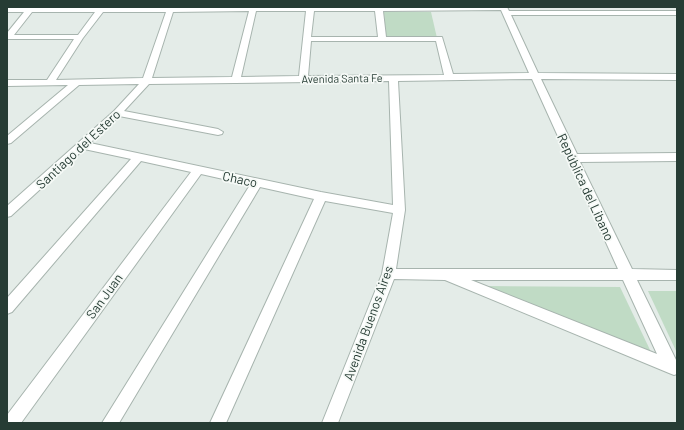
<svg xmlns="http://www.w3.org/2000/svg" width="684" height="430" font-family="Barlow,sans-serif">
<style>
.green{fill:#c0dbc5}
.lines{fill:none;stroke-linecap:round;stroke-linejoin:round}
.minor-casing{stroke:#a7b4ae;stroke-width:2}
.minor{fill:#fff;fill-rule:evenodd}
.labels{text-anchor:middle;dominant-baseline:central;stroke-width:3.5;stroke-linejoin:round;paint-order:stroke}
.far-street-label{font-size:11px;fill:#263c34;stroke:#f5f9f6}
.street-label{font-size:13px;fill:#263c34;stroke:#f5f9f6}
</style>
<rect width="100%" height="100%" fill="#e4ece8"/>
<g class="green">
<polygon points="384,12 431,12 437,38 386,37"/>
<polygon points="487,286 620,287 651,352"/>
<polygon points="648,291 677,291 677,353"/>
</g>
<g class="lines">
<defs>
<path id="minor" d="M28,7H507L509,11H677V15H511L538,73L677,74V80L541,79L577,154L677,153V161L580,162L632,269L677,270V280H637L677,362V374L674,375L669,373L445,280L394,279L338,423H322L382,274L393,213L325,201L226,423H210L314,199L260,187L119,423H102L250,185L201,174L21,423H7V415L191,172L141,161L12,312L7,314V298L131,159L84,149L11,216L7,217V206L114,111L139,84L79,85L11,143L7,144V136L68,85L7,86V80H47L74,39H7V33L24,12H7V8ZM501,10L529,73L453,74L442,37H386L383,11ZM249,11L232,77L152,78L173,12ZM256,11H306L299,76L241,77ZM314,11H375L378,37H311ZM32,12H95L78,35H14ZM103,12H166L143,78L56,80L83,38ZM311,41H436L444,75L308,76ZM532,79L618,269H396L405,210L398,81ZM389,81L393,205L321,192L90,143L119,116L218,135L222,134L223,132L218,129L124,111L149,84ZM471,280H623L657,354Z"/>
</defs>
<use href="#minor" class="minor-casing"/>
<use href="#minor" class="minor"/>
</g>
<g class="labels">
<g class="far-street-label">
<text transform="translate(342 78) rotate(-1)">Avenida Santa Fe</text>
</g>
<g class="street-label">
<text transform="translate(78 149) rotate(-43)">Santiago del Estero</text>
<text transform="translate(240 179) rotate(12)">Chaco</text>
<text transform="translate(586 187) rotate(65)">República del Libano</text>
<text transform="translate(104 296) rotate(-54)">San Juan</text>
<text transform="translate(368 323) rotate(-70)">Avenida Buenos Aires</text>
</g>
</g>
<rect width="684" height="430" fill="none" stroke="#263c34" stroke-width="16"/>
</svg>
